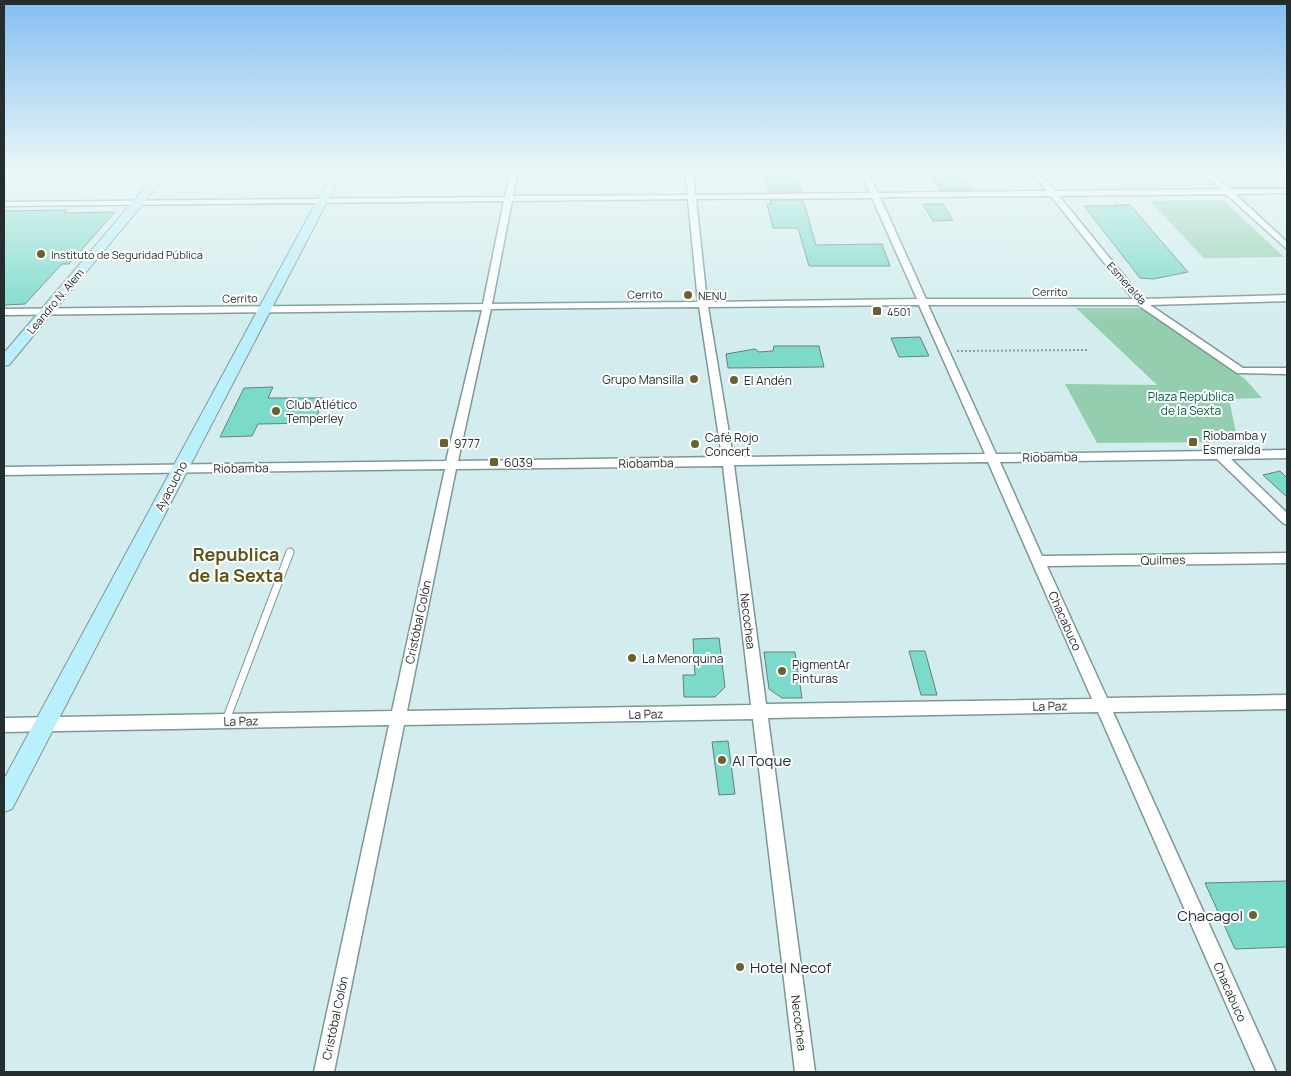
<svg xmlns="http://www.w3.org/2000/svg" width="1291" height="1076" font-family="Manrope,sans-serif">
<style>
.green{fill:#93cfaf}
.building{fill:#7bdac9;stroke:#697f7a}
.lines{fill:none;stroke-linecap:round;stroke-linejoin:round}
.lane-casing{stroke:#7e9698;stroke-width:9}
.street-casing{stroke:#7e9698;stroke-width:3}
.secondary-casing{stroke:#7e9698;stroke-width:2}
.path{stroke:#8b9e9f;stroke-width:2;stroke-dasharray:2 2;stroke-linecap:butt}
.lane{stroke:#fff;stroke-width:7}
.street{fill:#fff;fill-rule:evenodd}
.secondary{fill:#baeffc;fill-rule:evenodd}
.poi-dot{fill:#6a612e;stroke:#fff;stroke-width:2}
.labels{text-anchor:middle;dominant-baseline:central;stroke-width:4;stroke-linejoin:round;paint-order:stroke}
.far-poi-label{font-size:11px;fill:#242e2f;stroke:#fff;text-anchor:start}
.far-street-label{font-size:11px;fill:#242e2f;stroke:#fff}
.poi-label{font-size:12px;fill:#242e2f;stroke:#fff;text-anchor:start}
.park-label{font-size:12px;fill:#006340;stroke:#fff}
.street-label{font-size:12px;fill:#242e2f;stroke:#fff}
.near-poi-label{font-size:15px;fill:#242e2f;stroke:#fff;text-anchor:start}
.district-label{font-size:18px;font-weight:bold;fill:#5d5315;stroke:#fff}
</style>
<rect width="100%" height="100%" fill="#d3edee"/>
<g class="green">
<polygon points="1223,200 1284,257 1204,258 1150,201"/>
<polygon points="1076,308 1142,308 1245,379 1262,398 1229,399 1238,442 1097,443 1065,384 1157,385"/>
</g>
<g class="building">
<polygon points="763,171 795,171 801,192 768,192"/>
<polygon points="929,171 961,171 973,190 940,190"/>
<polygon points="770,200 803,200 816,245 882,244 890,266 809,266 798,228 773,228 767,204 771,204"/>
<polygon points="923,204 943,204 953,220 933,221"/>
<polygon points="1115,205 1130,205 1188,272 1153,279 1140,278 1084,206 1117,206"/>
<polygon points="67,210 64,213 115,212 69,264 62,264 25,304 4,305 4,211"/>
<polygon points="920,337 929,356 899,357 891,338"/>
<polygon points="774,346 819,346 824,367 728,368 726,354 755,349 759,352 773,351"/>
<polygon points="273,387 268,398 324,398 314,423 258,424 252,436 220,437 244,388"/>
<polygon points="1280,471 1287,478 1287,497 1263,475"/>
<polygon points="719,638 725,687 715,697 684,697 683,675 695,675 693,639"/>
<polygon points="909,651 925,651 937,695 921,695"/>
<polygon points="764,652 795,652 802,698 782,698 769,689"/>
<polygon points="728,741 735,794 719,795 712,742"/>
<polygon points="1287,881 1287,947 1235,949 1205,883"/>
</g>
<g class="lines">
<defs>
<polyline id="lane" points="226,720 290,552"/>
<path id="street" d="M510,171H518L513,196L688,195L685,171H693L695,195L870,193L860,171H868L878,193L1047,191L1031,171H1039L1055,191L1221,189L1202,171H1210L1230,189H1287V193L1235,194L1287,242V249L1226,194L1059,196L1143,299L1287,295V301L1150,305L1243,368H1287V374L1237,373L1138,305H928L996,454L1287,450V458L1231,459L1287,513V525L1283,523L1217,459L1000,462L1042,556L1287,553V563L1047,566L1107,698L1287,695V709L1113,712L1276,1072H1256L1098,712L768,718L815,1072H795L753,719L404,725L334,1072H314L389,725L4,732V718L392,711L445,469L4,475V467L446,461L482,310L4,315V309L483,304L504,201L4,206V202L505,197ZM1051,196L1133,299H926L880,197ZM872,198L917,299L707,302L696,199ZM688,199L698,302L492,304L512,201ZM919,305L985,454L733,457L708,307ZM699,307L722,457L458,461L491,309ZM988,462L1092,699L766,704L734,465ZM723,466L751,705L407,711L456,469Z"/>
<g id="secondary">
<polygon points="159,171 170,171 9,365 4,366 4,353"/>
<polygon points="333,171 343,171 12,809 4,812 4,779"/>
</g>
</defs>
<use href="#lane" class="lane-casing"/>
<use href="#street" class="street-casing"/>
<use href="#secondary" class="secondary-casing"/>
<polyline class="path" points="957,351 1088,350"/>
<use href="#lane" class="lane"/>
<use href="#street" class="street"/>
<use href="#secondary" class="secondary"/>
</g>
<linearGradient id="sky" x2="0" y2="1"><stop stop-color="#84bef1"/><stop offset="0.53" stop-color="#ebf7f7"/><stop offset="1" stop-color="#ebf7f7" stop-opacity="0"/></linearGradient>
<rect width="1291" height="322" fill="url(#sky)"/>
<g class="poi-dot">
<circle cx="41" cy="254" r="5"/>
<circle cx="688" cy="295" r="5"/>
<rect x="872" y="306" width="10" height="10" rx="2.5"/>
<circle cx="694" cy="379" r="5"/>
<circle cx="734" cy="380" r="5"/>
<circle cx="276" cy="411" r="5"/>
<rect x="1188" y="437" width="10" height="10" rx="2.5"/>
<rect x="439" y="438" width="10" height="10" rx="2.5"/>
<circle cx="695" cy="444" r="5"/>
<rect x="489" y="457" width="10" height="10" rx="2.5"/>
<circle cx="632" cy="658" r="5"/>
<circle cx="782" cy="671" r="5"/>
<circle cx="722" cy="760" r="5"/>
<circle cx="1253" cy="915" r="5"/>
<circle cx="740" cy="967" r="5"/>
</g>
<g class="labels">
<g class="far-poi-label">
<text x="51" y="254">Instituto de Seguridad Pública</text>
<text x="698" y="295">NENU</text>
<text x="887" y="311">4501</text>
</g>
<g class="far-street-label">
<text transform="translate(1127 283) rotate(48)">Esmeralda</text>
<text x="1050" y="291">Cerrito</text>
<text transform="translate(645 294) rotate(-1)">Cerrito</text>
<text transform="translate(240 298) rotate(-1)">Cerrito</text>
<text transform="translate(55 301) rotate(-50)">Leandro N. Alem</text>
</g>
<g class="poi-label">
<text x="684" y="379" text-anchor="end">Grupo Mansilla</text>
<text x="744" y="380">El Andén</text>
<text x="286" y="404">Club Atlético<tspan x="286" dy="14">Temperley</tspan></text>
<text x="1203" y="435">Riobamba y<tspan x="1203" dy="14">Esmeralda</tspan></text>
<text x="705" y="437">Café Rojo<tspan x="705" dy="14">Concert</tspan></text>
<text x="454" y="443">9777</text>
<text x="504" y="462">6039</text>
<text x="642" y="658">La Menorquina</text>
<text x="792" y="664">PigmentAr<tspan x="792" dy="14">Pinturas</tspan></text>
</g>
<g class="park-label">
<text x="1191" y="396">Plaza República<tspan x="1191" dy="14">de la Sexta</tspan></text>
</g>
<g class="street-label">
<text transform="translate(1050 457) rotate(-1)">Riobamba</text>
<text transform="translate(646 463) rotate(-1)">Riobamba</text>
<text transform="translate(241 468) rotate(-1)">Riobamba</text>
<text transform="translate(171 486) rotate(-62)">Ayacucho</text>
<text transform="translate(1163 560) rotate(-1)">Quilmes</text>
<text transform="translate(748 621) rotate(83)">Necochea</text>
<text transform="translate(1065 621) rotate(66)">Chacabuco</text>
<text transform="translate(418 622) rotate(-78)">Cristóbal Colón</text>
<text transform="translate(1050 706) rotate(-1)">La Paz</text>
<text transform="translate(646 714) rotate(-1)">La Paz</text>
<text transform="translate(241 721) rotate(-1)">La Paz</text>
<text transform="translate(1230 992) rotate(66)">Chacabuco</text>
<text transform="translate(335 1018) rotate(-78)">Cristóbal Colón</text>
<text transform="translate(799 1023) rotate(83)">Necochea</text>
</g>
<g class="near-poi-label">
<text x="732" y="760">Al Toque</text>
<text x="1243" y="915" text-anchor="end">Chacagol</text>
<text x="750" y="967">Hotel Necof</text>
</g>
<g class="district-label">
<text x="236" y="554">Republica<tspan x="236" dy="21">de la Sexta</tspan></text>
</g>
</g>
<rect width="1291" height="1076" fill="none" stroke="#242e2f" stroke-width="10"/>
</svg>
